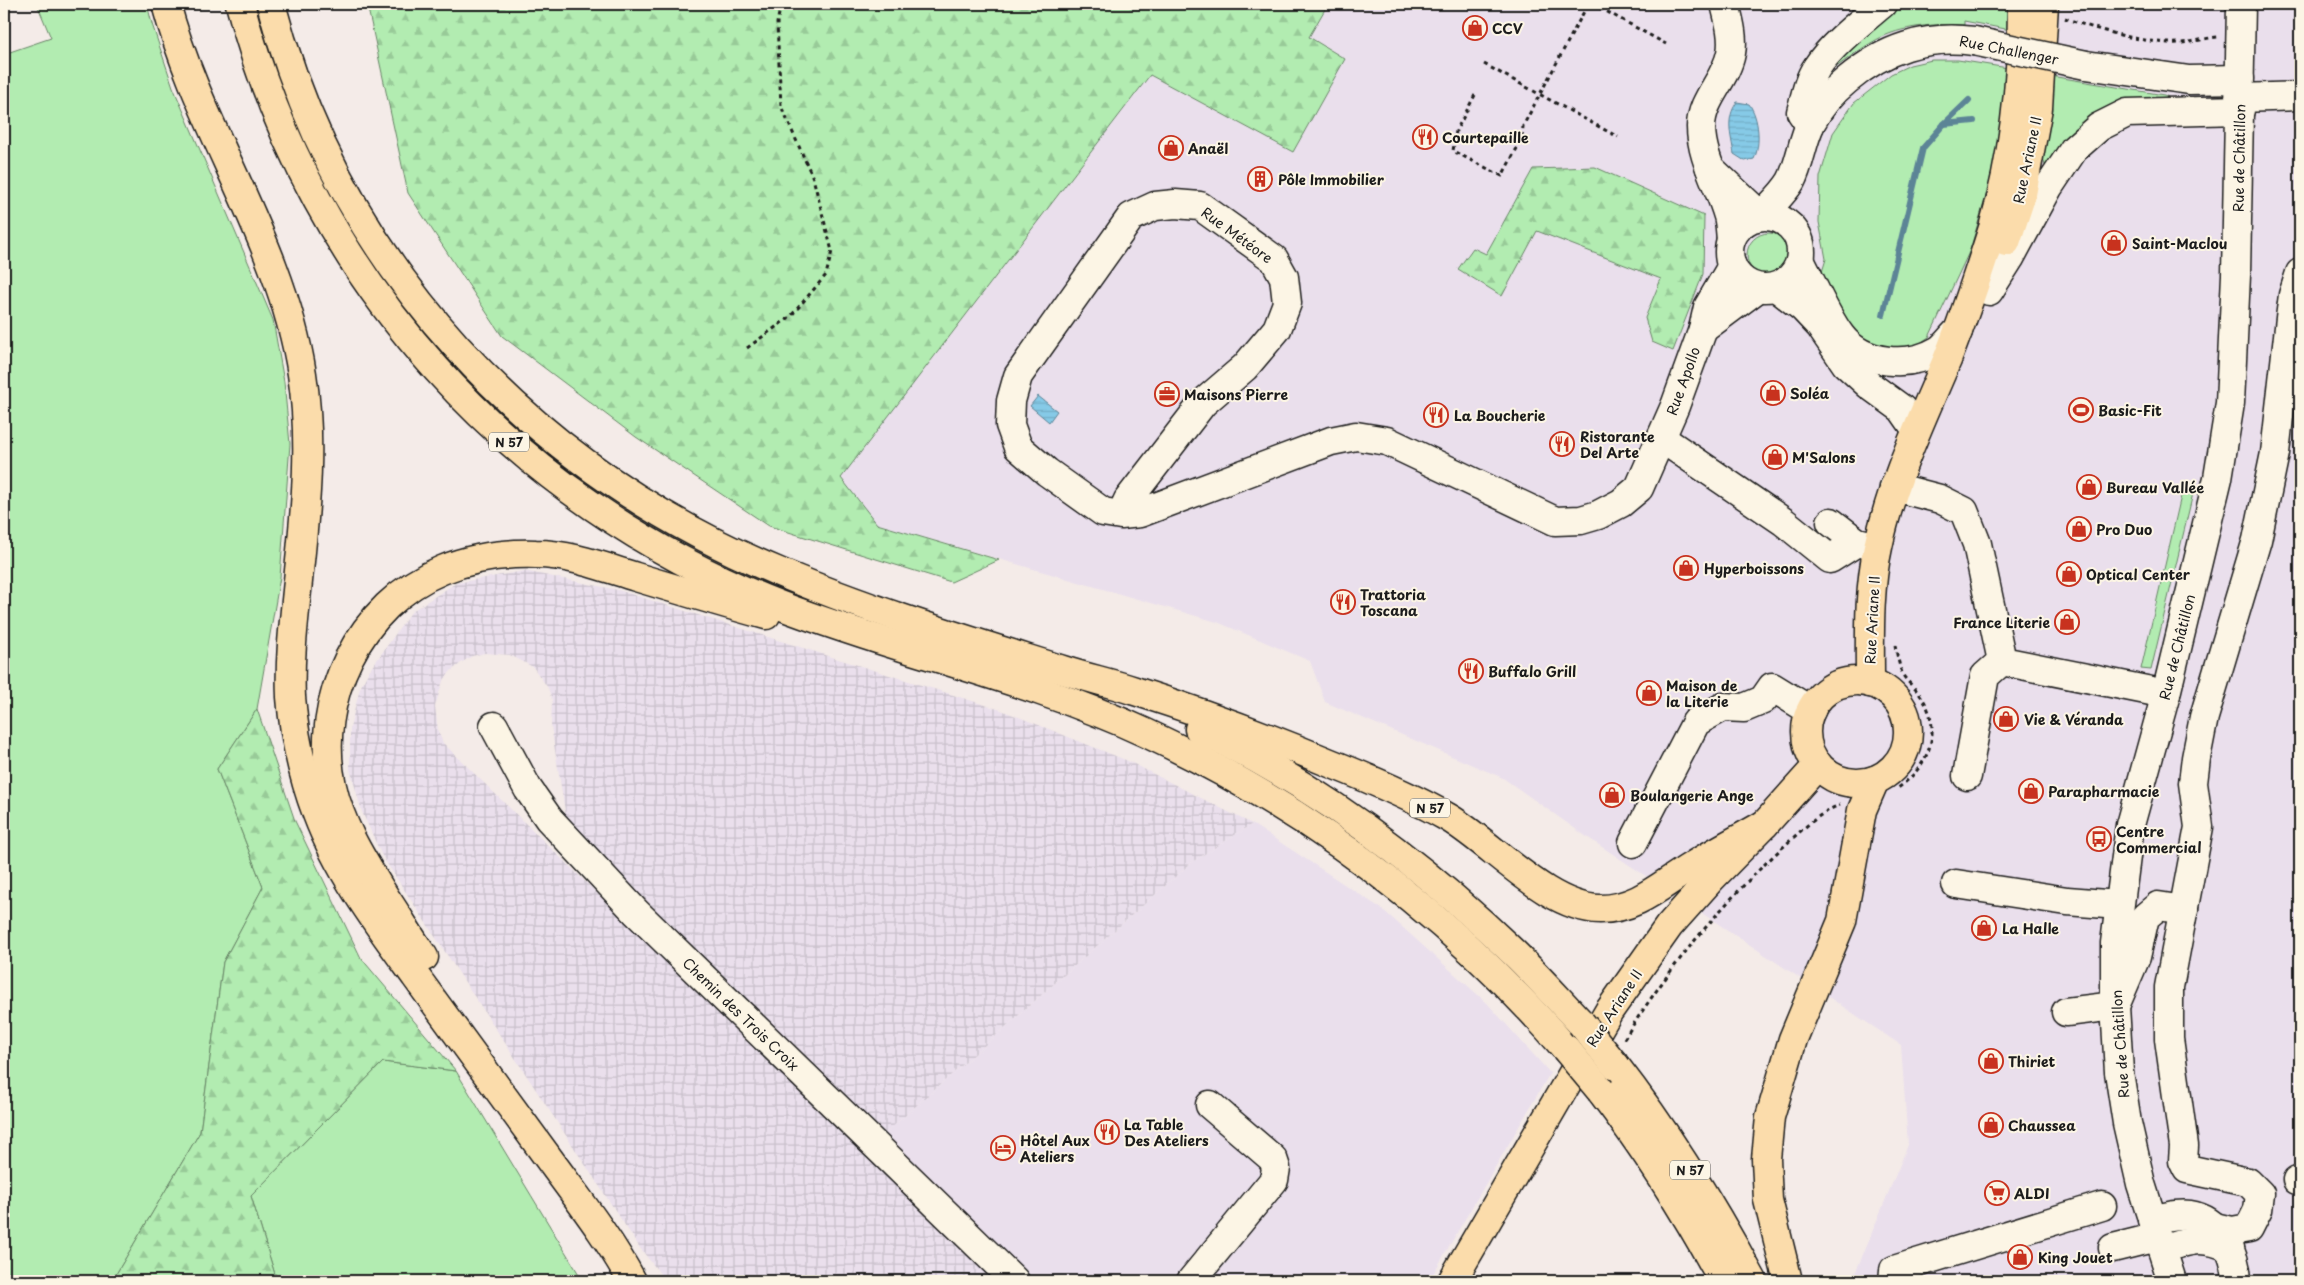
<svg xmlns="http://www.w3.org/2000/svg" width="2304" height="1285" font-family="'Playpen Sans',sans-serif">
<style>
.built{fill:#eadfec}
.industrial{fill:url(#industrial-grid)}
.green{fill:#b2ecb1;stroke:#678466}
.forest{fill:url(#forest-firs);stroke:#678466}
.water{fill:url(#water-rules);stroke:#5c8496}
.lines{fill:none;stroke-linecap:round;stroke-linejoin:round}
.stream{stroke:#5c8496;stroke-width:6}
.minor-casing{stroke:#1c1c1c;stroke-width:31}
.major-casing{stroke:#1c1c1c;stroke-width:31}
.highway-casing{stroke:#1c1c1c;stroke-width:31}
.path{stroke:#1c1c1c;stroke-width:3;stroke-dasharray:4 4;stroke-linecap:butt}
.minor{stroke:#fcf5e5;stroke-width:28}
.major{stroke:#fbdcab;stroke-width:28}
.highway{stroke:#fbdcab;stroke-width:28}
.minor-bridge-casing{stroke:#1c1c1c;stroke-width:31;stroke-linecap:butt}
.highway-bridge-casing{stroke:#1c1c1c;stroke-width:31;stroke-linecap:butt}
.minor-bridge{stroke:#fcf5e5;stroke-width:28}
.highway-bridge{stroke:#fbdcab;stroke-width:28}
.labels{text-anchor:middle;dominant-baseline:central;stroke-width:4;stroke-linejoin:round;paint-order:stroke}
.shield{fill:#fcf5e5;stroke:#5f5d58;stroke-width:1}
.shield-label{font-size:12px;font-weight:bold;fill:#1c1c1c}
.poi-label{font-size:14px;font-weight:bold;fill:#1c1c1c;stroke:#fcf5e5;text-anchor:start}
.street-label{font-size:14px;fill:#1c1c1c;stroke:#fcf5e5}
</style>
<defs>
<pattern id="industrial-grid" width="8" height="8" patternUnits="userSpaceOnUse" patternTransform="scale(1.25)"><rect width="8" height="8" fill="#eadfec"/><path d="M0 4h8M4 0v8" fill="none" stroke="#c8bfca"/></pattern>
<pattern id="forest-firs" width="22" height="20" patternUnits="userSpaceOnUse" patternTransform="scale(1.25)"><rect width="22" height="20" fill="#b2ecb1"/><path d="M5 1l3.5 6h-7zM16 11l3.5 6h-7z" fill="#98ca98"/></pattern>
<pattern id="water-rules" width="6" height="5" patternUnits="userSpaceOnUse" patternTransform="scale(1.25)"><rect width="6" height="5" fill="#86cae7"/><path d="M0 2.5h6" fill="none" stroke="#73adc6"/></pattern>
</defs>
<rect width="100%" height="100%" fill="#f4ebe8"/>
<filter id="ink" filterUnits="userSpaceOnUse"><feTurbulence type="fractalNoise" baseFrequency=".02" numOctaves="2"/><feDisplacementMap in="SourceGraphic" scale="10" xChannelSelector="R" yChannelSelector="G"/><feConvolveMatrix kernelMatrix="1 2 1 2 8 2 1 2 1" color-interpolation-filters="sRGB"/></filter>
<g filter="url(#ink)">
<g class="built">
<polygon points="1328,4 2300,4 2300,1281 1852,1281 1908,1145 1901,1045 1587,837 1503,778 1325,702 1310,661 1217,622 877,524 841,478 1150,75 1293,152 1345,59 1309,37"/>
<polygon points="1252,824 1382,909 1487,1003 1550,1073 1429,1281 1028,1281 882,1136 1192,862"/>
</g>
<polygon class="industrial" points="524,571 618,590 1001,710 1128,761 1252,824 1192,862 882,1136 568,829 551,726 552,700 548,688 533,667 510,655 485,653 472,656 461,663 451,671 443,681 435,706 438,731 443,743 995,1281 666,1281 640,1248 382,856 362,812 350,769 350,728 360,688 369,671 412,611 456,583"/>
<g class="green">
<polygon points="37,4 147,4 152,24 173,87 273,320 284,382 290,444 280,577 257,709 217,769 263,887 223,962 200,1132 112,1281 4,1281 4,54 51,38"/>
<path d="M1899,4H2015L2016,31L1964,21V25C1936,23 1901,26 1876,40C1858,50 1841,64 1824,76L1833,64Z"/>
<polygon points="1932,60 1958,60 2008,68 1997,159 1970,250 1929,337 1911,349 1887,350 1865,341 1849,328 1827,290 1822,272 1826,259 1819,222 1820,177 1833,133 1854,103 1891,74 1910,65"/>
<polygon points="2051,76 2164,95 2175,100 2142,102 2047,173 2042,154"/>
<circle cx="1769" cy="255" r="22"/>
<polygon points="2184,483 2195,485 2151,670 2141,669"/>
<polygon points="383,1062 456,1071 583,1281 277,1281 251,1196"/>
</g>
<g class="forest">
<polygon points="367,4 1328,4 1309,37 1345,59 1293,152 1150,75 841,478 877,524 999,560 951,582 769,526 636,437 502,336 408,193"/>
<polygon points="1595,167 1704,216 1703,274 1673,351 1652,342 1645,318 1661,279 1537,231 1502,296 1458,269 1473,248 1486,254 1533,169"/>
<polygon points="257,709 295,821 361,958 456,1071 383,1062 251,1196 277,1281 112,1281 200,1132 223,962 263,887 217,769"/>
</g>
<g class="water">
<path d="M1737,102L1749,104C1759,117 1761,145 1754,159L1745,161L1734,154C1731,135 1725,119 1737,102Z"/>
<polygon points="1038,396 1057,411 1049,422 1030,406"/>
</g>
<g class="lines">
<g class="stream">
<polyline points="1944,124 1974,121"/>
<polyline points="1883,315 1923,148 1944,124 1969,100"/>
</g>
<defs>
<g id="minor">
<path d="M1725,4C1729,20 1734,37 1731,53C1726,80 1701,99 1701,127C1701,158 1720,187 1728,216C1730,223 1730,231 1731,239"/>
<polyline points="2086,65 2189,80 2240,79"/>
<polyline points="2240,98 2300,96"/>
<path d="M1810,125L1801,112C1805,97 1808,80 1817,67C1831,45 1862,21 1882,4"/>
<path d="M1710,168L1761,216C1771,205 1784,193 1791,181C1800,164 1802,141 1811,123C1820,106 1832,92 1847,80C1885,48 1925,35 1974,41"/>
<circle cx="1765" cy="252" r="36"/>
<path d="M1801,262C1812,283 1827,318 1841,336C1863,365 1909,368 1939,350C1946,345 1952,336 1958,331"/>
<polyline points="1776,287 1803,308 1820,326 1846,364 1869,385 1902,409 1916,429"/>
<polyline points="1989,291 2010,258 2048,188 2074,149 2099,127 2127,113 2240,110"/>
<polyline points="1703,329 1758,288"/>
<polyline points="1661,438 1784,522 1830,559 1857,542"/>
<polyline points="1894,487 1940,499 1964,511 1977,544 2002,661 2166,694"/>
<polyline points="1121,515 1128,500 1203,403 1245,367 1277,329 1287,303 1284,277 1274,259 1200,206 1175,204 1155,206 1131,217 1018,376 1011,401 1010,425 1018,447 1047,472 1103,512 1121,515 1140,513 1331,441 1356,436 1387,441 1555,521 1581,520 1598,515 1621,503 1639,488 1675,406 1703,329 1708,307 1732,266"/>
<polyline points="1831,522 1857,542 1874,546"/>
<polyline points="494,726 528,789 549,819 636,912 1015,1281"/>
<polyline points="1967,776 1985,676 2002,661"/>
<polyline points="1633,843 1696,722 1723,707 1744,708 1763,700 1772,687 1811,711"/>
<polyline points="1956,884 2067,901 2119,905"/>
<polyline points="2066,1012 2115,1006 2136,957 2145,917 2158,906 2184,910"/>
<polyline points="2297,1180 2300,1181"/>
<path d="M2152,1220C2165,1217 2181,1212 2195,1216C2222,1223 2236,1256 2237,1281"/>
<polyline points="2214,1227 2232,1231 2249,1228 2258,1210 2260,1194 2248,1182 2187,1169 2183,1161 2184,1146 2169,1039 2169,987 2199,827 2193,783 2196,758 2204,717 2257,540 2275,453 2290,318 2293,295 2300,273"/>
<polyline points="2113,1248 2157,1237"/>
<path d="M2162,1249C2189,1240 2202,1235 2230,1248"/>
<polyline points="1191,1281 1274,1180 1276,1168 1273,1159 1210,1105"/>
<polyline points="1893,1281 1894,1270 2102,1206"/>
<polyline points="2172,1281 2141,1184 2127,1123 2119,1072 2115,1006 2115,943 2130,825 2166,694 2218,478 2230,403 2236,275 2241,4"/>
</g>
<g id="major">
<polyline points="2006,242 2022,194 2038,108 2044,4"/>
<circle cx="1857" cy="732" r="51"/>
<path d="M1870,683C1870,638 1868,591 1878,547C1892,481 1921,421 1947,360C1964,317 1979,272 1993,228C2014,156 2022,79 2022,4"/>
<polyline points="1452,1281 1609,1011 1669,926 1711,879 1765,824 1818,765"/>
</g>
<g id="highway">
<path d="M166,4C200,131 282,243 302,374C312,439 306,505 299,571C295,613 289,655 291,697C294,737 303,777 317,814C339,873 379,926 416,977C460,1037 504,1098 549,1159C578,1199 609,1238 632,1281"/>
<path d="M240,4C313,282 512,500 779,605C900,652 1028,678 1146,733C1309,809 1448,913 1566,1049"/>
<path d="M271,4C340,267 530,468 779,572C871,611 968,640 1063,670C1087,678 1112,683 1135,691C1201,712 1266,736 1330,763C1370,779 1411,796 1449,818C1494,845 1547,908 1600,909C1637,909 1662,884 1692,866C1716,851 1741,838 1765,824"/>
<path d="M1199,729C1315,784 1420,863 1513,952C1536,974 1558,999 1581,1023"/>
<path d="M424,957C411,939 400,919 387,900C365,864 341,828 332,786C313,700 359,604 442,570C471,558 504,553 536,554C570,554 603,567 636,577C679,590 722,603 766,615"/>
<path d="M1615,1065C1668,1133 1712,1205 1753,1281"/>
<path d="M1601,1091C1647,1151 1687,1214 1723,1281"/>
<polyline points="1788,1281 1768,1200 1766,1159 1770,1117 1793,1039 1842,921 1862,810 1875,780"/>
</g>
</defs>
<use href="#minor" class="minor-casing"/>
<use href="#major" class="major-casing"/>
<use href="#highway" class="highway-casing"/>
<g class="path">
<polyline points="1593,4 1666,44"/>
<path d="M2065,18C2092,29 2152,45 2179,43C2192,43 2204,38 2218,37"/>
<polyline points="1484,64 1618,137"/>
<polyline points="1475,95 1456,131 1453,151 1502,176 1522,139 1523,126 1588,4"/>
<polyline points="747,348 791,316 826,275 832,251 813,178 781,106 777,23 781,4"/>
<path d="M1895,645C1897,654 1899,666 1903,675C1906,681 1919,691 1924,701C1943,735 1926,768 1898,788"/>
<path d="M1624,1039C1669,968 1720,905 1782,848C1799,833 1818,813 1840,805"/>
</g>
<use href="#minor" class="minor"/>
<use href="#major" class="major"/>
<use href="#highway" class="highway"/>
<defs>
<polyline id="minor-bridge" points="1974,41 2086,65"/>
<g id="highway-bridge">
<polyline points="1581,1023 1615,1065"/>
<polyline points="1566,1049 1601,1091"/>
</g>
</defs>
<use href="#minor-bridge" class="minor-bridge-casing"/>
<use href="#highway-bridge" class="highway-bridge-casing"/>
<use href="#minor-bridge" class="minor-bridge"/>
<use href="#highway-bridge" class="highway-bridge"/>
</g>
</g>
<defs>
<symbol id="shop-ring" viewBox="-11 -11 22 22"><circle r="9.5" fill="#fcf5e5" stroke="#c8321e" stroke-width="1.5"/><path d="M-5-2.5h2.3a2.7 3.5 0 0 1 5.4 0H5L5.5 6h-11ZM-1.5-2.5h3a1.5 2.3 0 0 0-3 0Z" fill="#c8321e"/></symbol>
<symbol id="restaurant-ring" viewBox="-11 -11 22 22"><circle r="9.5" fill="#fcf5e5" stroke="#c8321e" stroke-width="1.5"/><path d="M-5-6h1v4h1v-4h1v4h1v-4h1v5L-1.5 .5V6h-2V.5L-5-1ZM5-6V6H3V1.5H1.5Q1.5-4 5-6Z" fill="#c8321e"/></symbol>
<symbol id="building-ring" viewBox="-11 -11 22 22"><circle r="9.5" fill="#fcf5e5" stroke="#c8321e" stroke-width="1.5"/><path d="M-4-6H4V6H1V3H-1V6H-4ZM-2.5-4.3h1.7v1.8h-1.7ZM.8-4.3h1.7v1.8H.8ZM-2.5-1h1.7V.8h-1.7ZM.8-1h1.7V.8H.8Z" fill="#c8321e"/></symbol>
<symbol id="office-ring" viewBox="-11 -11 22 22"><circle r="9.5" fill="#fcf5e5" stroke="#c8321e" stroke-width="1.5"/><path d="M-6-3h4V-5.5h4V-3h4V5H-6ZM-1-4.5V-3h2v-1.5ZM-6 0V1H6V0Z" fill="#c8321e"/></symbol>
<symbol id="stadium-ring" viewBox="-11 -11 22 22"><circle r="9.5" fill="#fcf5e5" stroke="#c8321e" stroke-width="1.5"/><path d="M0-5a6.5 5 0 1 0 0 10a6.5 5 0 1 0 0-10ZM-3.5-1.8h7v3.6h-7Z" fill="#c8321e"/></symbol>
<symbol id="bus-ring" viewBox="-11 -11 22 22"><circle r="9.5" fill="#fcf5e5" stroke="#c8321e" stroke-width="1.5"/><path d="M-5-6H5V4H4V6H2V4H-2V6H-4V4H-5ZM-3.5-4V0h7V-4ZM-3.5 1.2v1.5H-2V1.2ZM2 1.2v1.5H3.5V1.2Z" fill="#c8321e"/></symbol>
<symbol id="hotel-ring" viewBox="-11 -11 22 22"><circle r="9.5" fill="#fcf5e5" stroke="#c8321e" stroke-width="1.5"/><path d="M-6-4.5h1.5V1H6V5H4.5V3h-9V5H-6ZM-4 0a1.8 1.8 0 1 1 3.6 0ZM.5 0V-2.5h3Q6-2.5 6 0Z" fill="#c8321e"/></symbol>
<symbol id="supermarket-ring" viewBox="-11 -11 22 22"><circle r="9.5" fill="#fcf5e5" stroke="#c8321e" stroke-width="1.5"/><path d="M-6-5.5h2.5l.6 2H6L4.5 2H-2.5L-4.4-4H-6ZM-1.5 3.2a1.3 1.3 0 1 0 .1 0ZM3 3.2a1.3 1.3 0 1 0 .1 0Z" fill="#c8321e"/></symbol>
</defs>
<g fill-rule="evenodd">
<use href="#shop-ring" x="1461" y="14" width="28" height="28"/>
<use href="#restaurant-ring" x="1411" y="123" width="28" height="28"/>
<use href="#shop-ring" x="1157" y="134" width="28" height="28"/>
<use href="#building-ring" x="1246" y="165" width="28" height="28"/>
<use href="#shop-ring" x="2100" y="229" width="28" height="28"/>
<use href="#shop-ring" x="1759" y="379" width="28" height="28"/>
<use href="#office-ring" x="1153" y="380" width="28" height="28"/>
<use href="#stadium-ring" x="2067" y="396" width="28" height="28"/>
<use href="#restaurant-ring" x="1422" y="401" width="28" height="28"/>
<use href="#restaurant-ring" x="1548" y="430" width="28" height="28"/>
<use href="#shop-ring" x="1761" y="443" width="28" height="28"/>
<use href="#shop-ring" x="2075" y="473" width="28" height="28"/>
<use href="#shop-ring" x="2065" y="515" width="28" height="28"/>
<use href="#shop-ring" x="1672" y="554" width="28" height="28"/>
<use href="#shop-ring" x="2055" y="560" width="28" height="28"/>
<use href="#restaurant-ring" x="1329" y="588" width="28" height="28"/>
<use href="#shop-ring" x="2053" y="608" width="28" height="28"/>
<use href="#restaurant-ring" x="1457" y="657" width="28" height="28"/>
<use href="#shop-ring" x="1635" y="679" width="28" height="28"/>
<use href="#shop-ring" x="1992" y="705" width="28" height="28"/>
<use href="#shop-ring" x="2017" y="777" width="28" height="28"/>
<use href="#shop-ring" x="1598" y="781" width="28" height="28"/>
<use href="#bus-ring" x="2085" y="825" width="28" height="28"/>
<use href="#shop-ring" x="1970" y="914" width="28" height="28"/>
<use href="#shop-ring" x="1977" y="1047" width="28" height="28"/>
<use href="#shop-ring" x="1977" y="1111" width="28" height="28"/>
<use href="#restaurant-ring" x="1093" y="1118" width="28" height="28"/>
<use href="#hotel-ring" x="989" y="1134" width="28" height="28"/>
<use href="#supermarket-ring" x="1983" y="1179" width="28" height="28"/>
<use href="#shop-ring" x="2006" y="1243" width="28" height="28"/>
</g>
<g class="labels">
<g class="shield">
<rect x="489" y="432.5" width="40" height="19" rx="4"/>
<rect x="1410" y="798.5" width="40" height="19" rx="4"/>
<rect x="1670" y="1160.5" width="40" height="19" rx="4"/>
</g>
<g class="shield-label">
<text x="509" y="442">N 57</text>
<text x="1430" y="808">N 57</text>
<text x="1690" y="1170">N 57</text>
</g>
<g class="poi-label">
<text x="1492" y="28">CCV</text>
<text x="1442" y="137">Courtepaille</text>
<text x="1188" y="148">Anaël</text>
<text x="1278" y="179">Pôle Immobilier</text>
<text x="2132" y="243">Saint-Maclou</text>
<text x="1790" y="393">Soléa</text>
<text x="1184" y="394">Maisons Pierre</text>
<text x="2098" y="410">Basic-Fit</text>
<text x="1454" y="415">La Boucherie</text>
<text x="1580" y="436">Ristorante<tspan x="1580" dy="16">Del Arte</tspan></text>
<text x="1792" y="457">M'Salons</text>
<text x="2106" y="487">Bureau Vallée</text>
<text x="2096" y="529">Pro Duo</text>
<text x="1704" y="568">Hyperboissons</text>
<text x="2086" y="574">Optical Center</text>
<text x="1360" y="594">Trattoria<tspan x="1360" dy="16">Toscana</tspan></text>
<text x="2050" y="622" text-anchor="end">France Literie</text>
<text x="1488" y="671">Buffalo Grill</text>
<text x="1666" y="685">Maison de<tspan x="1666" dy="16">la Literie</tspan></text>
<text x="2024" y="719">Vie &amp; Véranda</text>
<text x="2048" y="791">Parapharmacie</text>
<text x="1630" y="795">Boulangerie Ange</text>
<text x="2116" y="831">Centre<tspan x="2116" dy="16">Commercial</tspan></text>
<text x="2002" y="928">La Halle</text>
<text x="2008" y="1061">Thiriet</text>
<text x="1124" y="1124">La Table<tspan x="1124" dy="16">Des Ateliers</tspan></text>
<text x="2008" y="1125">Chaussea</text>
<text x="1020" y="1140">Hôtel Aux<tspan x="1020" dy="16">Ateliers</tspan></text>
<text x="2014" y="1193">ALDI</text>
<text x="2038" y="1257">King Jouet</text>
</g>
<g class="street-label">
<text transform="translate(2009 50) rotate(11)">Rue Challenger</text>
<text transform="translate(2239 158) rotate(-89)">Rue de Châtillon</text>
<text transform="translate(2027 160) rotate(-78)">Rue Ariane II</text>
<text transform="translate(1237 235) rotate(36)">Rue Météore</text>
<text transform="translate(1683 381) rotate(-70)">Rue Apollo</text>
<text transform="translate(1872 620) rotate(-87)">Rue Ariane II</text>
<text transform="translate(2177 647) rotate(-76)">Rue de Châtillon</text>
<text transform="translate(1614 1008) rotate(-57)">Rue Ariane II</text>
<text transform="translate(741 1014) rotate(44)">Chemin des Trois Croix</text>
<text transform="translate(2120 1044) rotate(-94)">Rue de Châtillon</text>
</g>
</g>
<rect width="2304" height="1285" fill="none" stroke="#fcf5e5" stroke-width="20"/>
<rect x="10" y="10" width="2284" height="1265" fill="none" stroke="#1c1c1c" stroke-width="2" filter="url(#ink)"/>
</svg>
